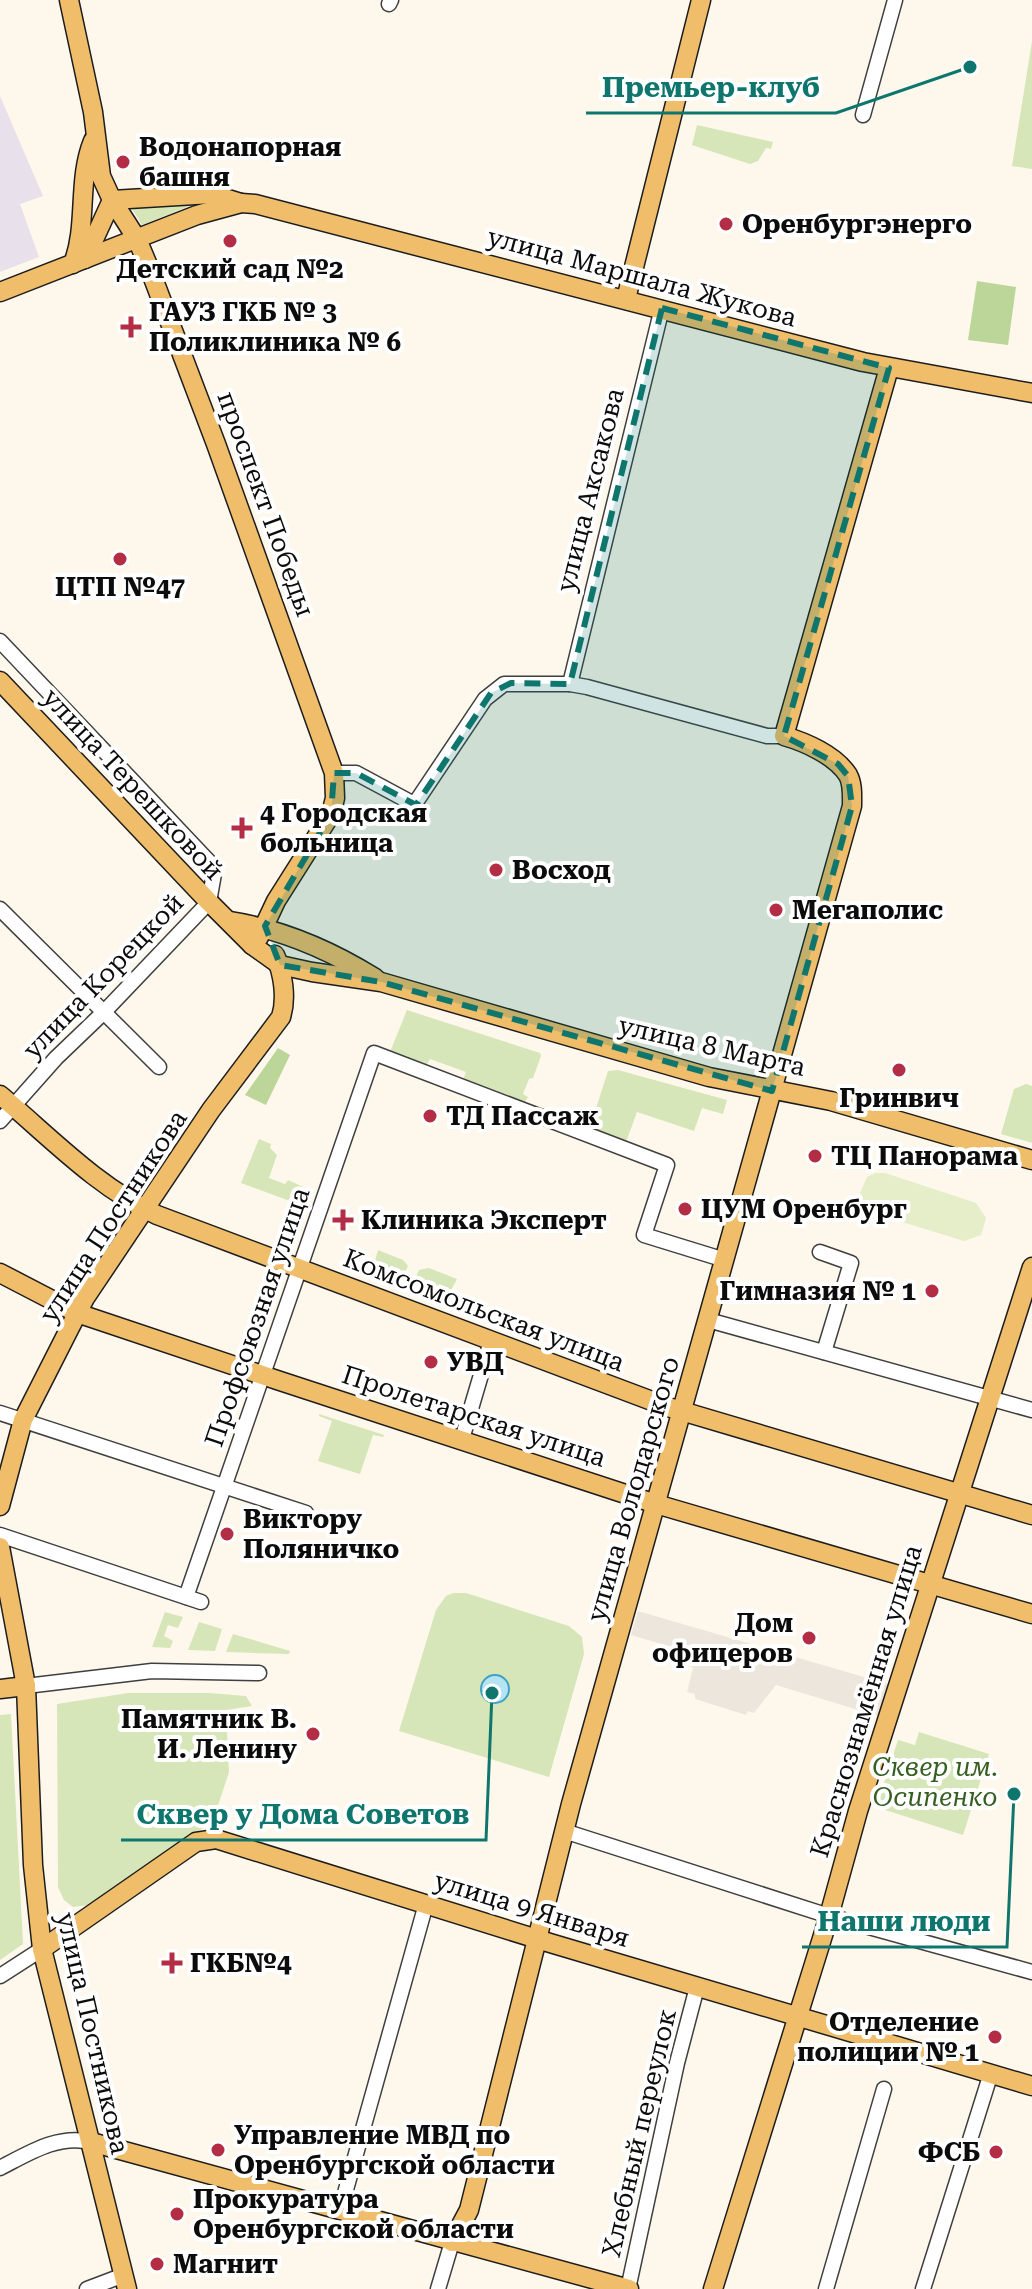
<svg xmlns="http://www.w3.org/2000/svg" width="1032" height="2289" font-family="'Roboto Serif',serif">
<style>
.industrial{fill:#e8e0ea}
.green{fill:#d6e6b8}
.forest{fill:#bcd599}
.pitch{fill:#e6edc9}
.plaza{fill:#ede6dc}
.water{fill:#b4e3f2;stroke:#40a1c4;stroke-width:2}
.lines{fill:none;stroke-linecap:round;stroke-linejoin:round}
.minor-casing{stroke:#3f3f3f;stroke-width:17}
.major-casing{stroke:#1d1d1d;stroke-width:21}
.minor{stroke:#fff;stroke-width:14}
.major{stroke:#f0bd6a;stroke-width:18}
.marked{fill:#0f766e;fill-opacity:0.2;stroke:#0f766e;stroke-width:6;stroke-dasharray:16 10;stroke-linejoin:round}
.poi-dot{fill:#b32d45;stroke:#fff;stroke-width:3}
.labels{text-anchor:middle;dominant-baseline:central;stroke-width:8;stroke-linejoin:round;paint-order:stroke}
.poi-label{font-size:26px;font-weight:bold;fill:#0c0c0c;stroke:#fff;text-anchor:start}
.street-label{font-size:26px;fill:#0c0c0c;stroke:#fff}
.park-label{font-size:26px;font-style:italic;fill:#365f21;stroke:#fff}
.leader{fill:none;stroke:#0f766e;stroke-width:3}
.callout-dot{fill:#0f766e;stroke:#fff;stroke-width:3}
.callout-label{font-size:28px;text-anchor:middle;font-weight:bold;fill:#0f766e;stroke:#fff;stroke-width:8;stroke-linejoin:round;paint-order:stroke}
</style>
<rect width="100%" height="100%" fill="#fef8ec"/>
<polygon class="industrial" points="0,96 43,196 20,204 39,257 0,272"/>
<g class="green">
<polygon points="1032,41 1032,169 1012,166"/>
<polygon points="697,125 773,142 771,149 766,148 758,161 750,164 692,145"/>
<polygon points="205,200 142,225 129,204"/>
<polygon points="407,1010 540,1053 541,1056 533,1078 529,1079 523,1094 528,1097 523,1105 463,1080 466,1072 430,1059 426,1066 390,1052"/>
<polygon points="618,1070 727,1100 723,1114 702,1108 694,1131 637,1112 626,1142 589,1130 608,1071"/>
<polygon points="1026,1084 1032,1086 1032,1143 1001,1134 1014,1089"/>
<polygon points="259,1139 271,1144 270,1148 277,1155 269,1178 285,1184 288,1180 303,1187 298,1204 241,1183"/>
<polygon points="378,1250 403,1260 408,1266 402,1278 374,1264"/>
<polygon points="429,1268 457,1279 450,1292 443,1294 414,1282 419,1270"/>
<polygon points="319,1414 384,1435 383,1437 373,1435 360,1474 318,1461 332,1421 319,1416"/>
<polygon points="453,1593 466,1593 569,1626 582,1637 584,1654 549,1777 399,1731 436,1610 446,1596"/>
<polygon points="165,1612 183,1617 178,1628 168,1625 164,1636 173,1641 170,1648 152,1647"/>
<polygon points="199,1622 222,1629 215,1651 188,1650"/>
<polygon points="233,1634 290,1651 289,1654 226,1652"/>
<polygon points="128,1693 210,1693 246,1696 252,1706 226,1710 229,1772 213,1821 89,1905 73,1907 64,1900 58,1887 57,1704"/>
<polygon points="11,1714 23,1944 0,1960 0,1715"/>
<polygon points="919,1732 989,1754 963,1835 876,1807 898,1740 915,1745"/>
</g>
<g class="forest">
<polygon points="977,281 1016,287 1008,345 968,340"/>
<polygon points="278,1048 290,1055 266,1105 245,1095"/>
</g>
<polygon class="pitch" points="875,1173 885,1173 976,1203 986,1218 981,1235 964,1241 873,1213 865,1207 860,1193 867,1177"/>
<polygon class="plaza" points="638,1611 888,1684 878,1716 776,1685 754,1713 748,1711 746,1715 695,1699 695,1694 687,1692 693,1668 682,1660 683,1654 672,1647 631,1635"/>
<circle class="water" cx="495" cy="1689" r="14"/>
<g class="lines">
<defs>
<g id="minor">
<polyline points="389,4 391,0"/>
<polyline points="863,115 895,0"/>
<polyline points="0,641 215,868 209,902 103,1013 56,1058 0,1121"/>
<polyline points="570,684 662,308"/>
<polyline points="334,773 356,773 410,802 416,802 485,699 504,684 570,684 587,687 767,736 784,736"/>
<polyline points="0,909 159,1067"/>
<polyline points="820,1252 851,1263 824,1352"/>
<polyline points="708,1320 1032,1410"/>
<polyline points="0,1413 306,1513"/>
<polyline points="462,1439 491,1341"/>
<polyline points="0,1535 201,1602"/>
<polyline points="186,1597 374,1053 667,1165 644,1235 725,1260"/>
<polyline points="26,1686 152,1671 259,1673"/>
<polyline points="564,1831 829,1916 1032,1972"/>
<polyline points="0,1976 42,1949"/>
<path d="M0,2168C29,2153 58,2134 91,2142"/>
<polyline points="340,2211 426,1904"/>
<polyline points="87,2289 124,2275"/>
<polyline points="438,2289 452,2242"/>
<polyline points="628,2289 677,2063 697,1987"/>
<polyline points="826,2289 884,2089"/>
<polyline points="923,2289 991,2073"/>
</g>
<g id="major">
<polyline points="69,0 93,112 101,176 112,200 137,239 150,270 216,444 334,773 335,798 331,814 276,901 259,937 252,945"/>
<polyline points="112,200 212,194 241,203"/>
<polyline points="85,259 112,200"/>
<path d="M73,264C88,225 77,180 93,141"/>
<polyline points="0,292 197,215 241,203 255,204 863,362 1032,393"/>
<polyline points="626,299 701,0"/>
<polyline points="0,681 209,902 252,945 280,965 312,972 381,982 709,1077 831,1101 1032,1160"/>
<path d="M229,921C281,929 330,950 375,978"/>
<path d="M0,1095C50,1137 97,1187 157,1215L668,1407L1032,1515"/>
<polyline points="0,1273 77,1313 277,1380 656,1504 1032,1614"/>
<path d="M0,1506L23,1420L85,1298L211,1110L281,1017C287,998 283,973 275,955"/>
<polyline points="0,1547 26,1686 33,1865 42,1949 127,2289"/>
<polyline points="0,1689 26,1686"/>
<polyline points="42,1949 196,1842 216,1839 550,1943 1032,2086"/>
<polyline points="91,2142 629,2289"/>
<path d="M452,2242L469,2210L571,1804L852,806C852,796 853,784 848,775C835,755 805,742 784,736L889,368"/>
<polyline points="713,2289 829,1916 858,1811 1032,1267"/>
</g>
</defs>
<use href="#minor" class="minor-casing"/>
<use href="#major" class="major-casing"/>
<use href="#minor" class="minor"/>
<use href="#major" class="major"/>
</g>
<path class="marked" d="M662,308L889,368L784,736L838,764L848,776L852,806L772,1091L381,982L280,965L265,926L331,814L334,773H356L416,805L491,693L511,683L570,684Z"/>
<g class="poi-dot">
<circle cx="123" cy="162" r="8"/>
<circle cx="726" cy="224" r="8"/>
<circle cx="230" cy="241" r="8"/>
<path d="M127 315h8v8h8v8h-8v8h-8v-8h-8v-8h8z"/>
<circle cx="120" cy="559" r="8"/>
<path d="M238 816h8v8h8v8h-8v8h-8v-8h-8v-8h8z"/>
<circle cx="496" cy="870" r="8"/>
<circle cx="776" cy="910" r="8"/>
<circle cx="899" cy="1070" r="8"/>
<circle cx="430" cy="1116" r="8"/>
<circle cx="815" cy="1156" r="8"/>
<circle cx="685" cy="1209" r="8"/>
<path d="M339 1208h8v8h8v8h-8v8h-8v-8h-8v-8h8z"/>
<circle cx="932" cy="1291" r="8"/>
<circle cx="431" cy="1362" r="8"/>
<circle cx="227" cy="1534" r="8"/>
<circle cx="809" cy="1638" r="8"/>
<circle cx="313" cy="1734" r="8"/>
<path d="M168 1951h8v8h8v8h-8v8h-8v-8h-8v-8h8z"/>
<circle cx="995" cy="2037" r="8"/>
<circle cx="218" cy="2150" r="8"/>
<circle cx="996" cy="2152" r="8"/>
<circle cx="177" cy="2214" r="8"/>
<circle cx="157" cy="2264" r="8"/>
</g>
<g class="labels">
<g class="poi-label">
<text x="139" y="147">Водонапорная<tspan x="139" dy="30">башня</tspan></text>
<text x="742" y="224">Оренбургэнерго</text>
<text x="230" y="269" text-anchor="middle">Детский сад №2</text>
<text x="149" y="312">ГАУЗ ГКБ № 3<tspan x="149" dy="30">Поликлиника № 6</tspan></text>
<text x="120" y="587" text-anchor="middle">ЦТП №47</text>
<text x="260" y="813">4 Городская<tspan x="260" dy="30">больница</tspan></text>
<text x="512" y="870">Восход</text>
<text x="792" y="910">Мегаполис</text>
<text x="899" y="1098" text-anchor="middle">Гринвич</text>
<text x="446" y="1116">ТД Пассаж</text>
<text x="831" y="1156">ТЦ Панорама</text>
<text x="701" y="1209">ЦУМ Оренбург</text>
<text x="361" y="1220">Клиника Эксперт</text>
<text x="916" y="1291" text-anchor="end">Гимназия № 1</text>
<text x="447" y="1362">УВД</text>
<text x="243" y="1519">Виктору<tspan x="243" dy="30">Поляничко</tspan></text>
<text x="793" y="1623" text-anchor="end">Дом<tspan x="793" dy="30">офицеров</tspan></text>
<text x="297" y="1719" text-anchor="end">Памятник В.<tspan x="297" dy="30">И. Ленину</tspan></text>
<text x="190" y="1963">ГКБ№4</text>
<text x="979" y="2022" text-anchor="end">Отделение<tspan x="979" dy="30">полиции № 1</tspan></text>
<text x="234" y="2135">Управление МВД по<tspan x="234" dy="30">Оренбургской области</tspan></text>
<text x="980" y="2152" text-anchor="end">ФСБ</text>
<text x="193" y="2199">Прокуратура<tspan x="193" dy="30">Оренбургской области</tspan></text>
<text x="173" y="2264">Магнит</text>
</g>
<g class="street-label">
<text transform="translate(642 277) rotate(15)">улица Маршала Жукова</text>
<text transform="translate(590 490) rotate(-76)">улица Аксакова</text>
<text transform="translate(266 504) rotate(70)">проспект Победы</text>
<text transform="translate(133 784) rotate(47)">улица Терешковой</text>
<text transform="translate(103 976) rotate(-46)">улица Корецкой</text>
<text transform="translate(712 1046) rotate(13)">улица 8 Марта</text>
<text transform="translate(113 1216) rotate(-57)">улица Постникова</text>
<text transform="translate(484 1310) rotate(21)">Комсомольская улица</text>
<text transform="translate(257 1317) rotate(-71)">Профсоюзная улица</text>
<text transform="translate(474 1416) rotate(18)">Пролетарская улица</text>
<text transform="translate(633 1489) rotate(-74)">улица Володарского</text>
<text transform="translate(866 1701) rotate(-73)">Краснознамённая улица</text>
<text transform="translate(532 1909) rotate(17)">улица 9 Января</text>
<text transform="translate(93 2033) rotate(77)">улица Постникова</text>
<text transform="translate(639 2133) rotate(-77)">Хлебный переулок</text>
</g>
<g class="park-label">
<text x="935" y="1767">Сквер им.<tspan x="935" dy="30">Осипенко</tspan></text>
</g>
</g>
<path class="leader" d="M970 67L836 113H586M492 1693L486 1840H121M1014 1794L1007 1947H802"/>
<g class="callout-dot">
<circle cx="970" cy="67" r="8"/>
<circle cx="492" cy="1693" r="8"/>
<circle cx="1014" cy="1794" r="8"/>
</g>
<g class="callout-label">
<text x="711" y="97">Премьер-клуб</text>
<text x="303" y="1824">Сквер у Дома Советов</text>
<text x="904" y="1931">Наши люди</text>
</g>
</svg>
